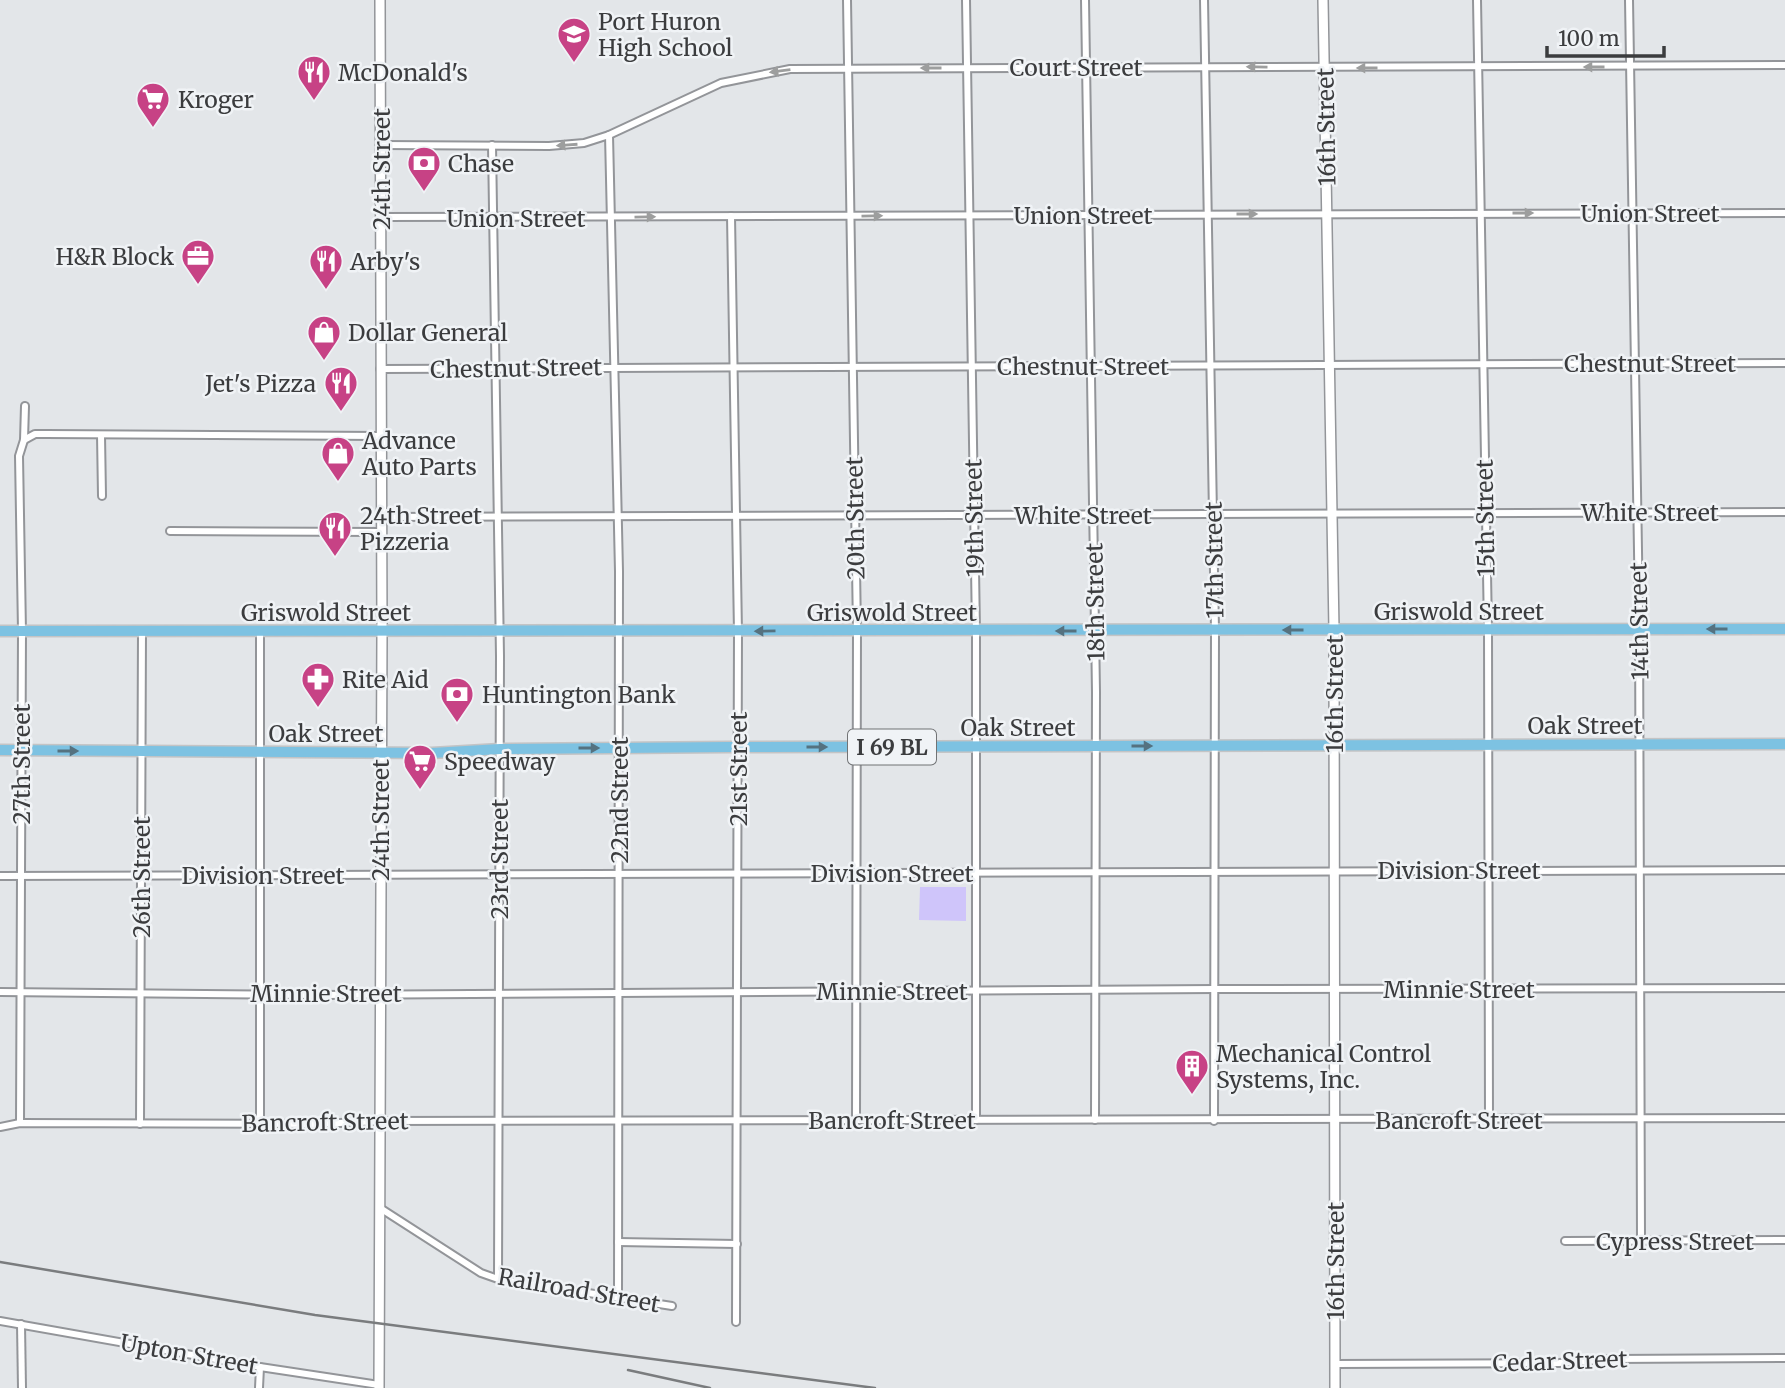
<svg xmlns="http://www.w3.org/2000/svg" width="1785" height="1388" font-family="Merriweather,serif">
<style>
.green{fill:#cfc5fa}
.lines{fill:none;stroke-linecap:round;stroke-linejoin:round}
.street-casing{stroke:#939599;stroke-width:10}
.secondary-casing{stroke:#939599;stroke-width:12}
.primary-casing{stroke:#c4c4c5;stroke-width:13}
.street{stroke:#fff;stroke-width:6}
.secondary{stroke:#fff;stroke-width:9}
.primary{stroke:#7dc2e2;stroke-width:10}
.rail{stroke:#7a7c7e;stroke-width:2.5}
.oneway{fill:#9d9e9e}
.oneway2{fill:#557280}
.labels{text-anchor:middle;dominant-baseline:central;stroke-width:5;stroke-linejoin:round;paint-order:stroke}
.shield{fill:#f0f3f6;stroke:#717375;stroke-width:2}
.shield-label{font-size:21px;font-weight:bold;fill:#3b3c3e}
.poi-label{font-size:23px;fill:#3b3c3e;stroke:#f0f3f6;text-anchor:start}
.street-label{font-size:23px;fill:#3b3c3e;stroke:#f0f3f6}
</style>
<rect width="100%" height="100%" fill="#e3e6e9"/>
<polygon class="green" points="920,887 966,887 966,921 919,920"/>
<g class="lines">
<defs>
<g id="street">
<polyline points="847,0 857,630 856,1120"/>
<polyline points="966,0 976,631 976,1120"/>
<polyline points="1085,0 1096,692 1095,1120"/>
<polyline points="1204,0 1215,630 1214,1121"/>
<polyline points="1477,0 1488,630 1489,1120"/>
<polyline points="1629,0 1639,612 1641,1241"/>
<polyline points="609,135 619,571 618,1298"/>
<polyline points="381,145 549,146 584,143 609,135 721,83 790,69 1785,65"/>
<polyline points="492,145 500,656 498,1279"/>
<polyline points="731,216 738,632 736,1322"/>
<polyline points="380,217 1785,213"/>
<polyline points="380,369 1785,363"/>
<polyline points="101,435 102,496"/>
<polyline points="24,440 35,434 46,434 381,436"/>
<polyline points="381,517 1785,512"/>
<polyline points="170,531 381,532"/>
<polyline points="0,876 1785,870"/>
<polyline points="0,992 319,995 1215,989 1785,988"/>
<polyline points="20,1123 22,631 19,456 24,440 25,406"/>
<polyline points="260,1123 260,631"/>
<polyline points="140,1124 142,631"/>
<polyline points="0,1127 20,1123 319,1124 380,1121 1785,1118"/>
<polyline points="380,1208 481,1273 498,1279 672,1306"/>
<polyline points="1565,1241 1785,1240"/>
<polyline points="618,1242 737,1244"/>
<polyline points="0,1321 260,1367 379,1385"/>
<polyline points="21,1324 22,1388"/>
<polyline points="1335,1364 1559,1363 1613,1359 1785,1358"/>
<polyline points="259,1388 260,1367"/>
</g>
<g id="secondary">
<polyline points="1323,0 1334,630 1335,1388"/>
<polyline points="379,1388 382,632 380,0"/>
</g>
<g id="primary">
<polyline points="0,631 1785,629"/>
<polyline points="0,750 432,753 500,749 728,747 1785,744"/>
</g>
</defs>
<use href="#street" class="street-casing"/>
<use href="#secondary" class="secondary-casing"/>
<use href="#primary" class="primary-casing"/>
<use href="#street" class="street"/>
<use href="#secondary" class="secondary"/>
<use href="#primary" class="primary"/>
<g class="rail">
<polyline points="0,1262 315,1315 875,1388"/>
<polyline points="628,1370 710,1388"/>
</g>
</g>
<defs><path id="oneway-solid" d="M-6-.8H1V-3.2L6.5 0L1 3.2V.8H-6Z" transform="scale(1.75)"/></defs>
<g class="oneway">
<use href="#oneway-solid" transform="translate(1257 67) rotate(-179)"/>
<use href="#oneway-solid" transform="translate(1594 67) rotate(180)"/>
<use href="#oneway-solid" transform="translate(931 68) rotate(180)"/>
<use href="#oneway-solid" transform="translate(1367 68) rotate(180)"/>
<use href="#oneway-solid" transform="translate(780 71) rotate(173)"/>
<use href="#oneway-solid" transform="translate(567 145) rotate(176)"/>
<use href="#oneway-solid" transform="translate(1523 213)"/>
<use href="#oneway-solid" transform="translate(1247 214)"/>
<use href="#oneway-solid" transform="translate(872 216) rotate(-1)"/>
<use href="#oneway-solid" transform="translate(645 217) rotate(-1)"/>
</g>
<g class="oneway2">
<use href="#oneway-solid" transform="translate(1717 629) rotate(180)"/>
<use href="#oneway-solid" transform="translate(1293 630) rotate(180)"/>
<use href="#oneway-solid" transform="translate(765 631) rotate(179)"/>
<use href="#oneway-solid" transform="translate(1066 631) rotate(-180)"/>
<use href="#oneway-solid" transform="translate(1142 746)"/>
<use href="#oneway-solid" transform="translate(817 747)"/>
<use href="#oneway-solid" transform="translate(589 748)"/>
<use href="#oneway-solid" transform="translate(68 751)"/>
</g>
<defs>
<symbol id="school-pin" viewBox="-11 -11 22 30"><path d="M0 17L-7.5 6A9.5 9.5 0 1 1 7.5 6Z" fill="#c74285" stroke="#f0f3f6"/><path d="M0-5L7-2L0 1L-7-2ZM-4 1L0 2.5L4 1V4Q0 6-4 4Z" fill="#fff"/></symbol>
<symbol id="restaurant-pin" viewBox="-11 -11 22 30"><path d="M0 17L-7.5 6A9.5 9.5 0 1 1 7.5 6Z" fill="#c74285" stroke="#f0f3f6"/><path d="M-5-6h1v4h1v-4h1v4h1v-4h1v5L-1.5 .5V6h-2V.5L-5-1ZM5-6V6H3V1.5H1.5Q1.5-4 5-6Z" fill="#fff"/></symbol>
<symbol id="supermarket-pin" viewBox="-11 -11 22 30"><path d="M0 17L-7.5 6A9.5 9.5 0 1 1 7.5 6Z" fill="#c74285" stroke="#f0f3f6"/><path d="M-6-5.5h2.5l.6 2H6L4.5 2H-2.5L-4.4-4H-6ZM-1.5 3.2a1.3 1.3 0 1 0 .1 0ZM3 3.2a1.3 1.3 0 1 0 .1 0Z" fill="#fff"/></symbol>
<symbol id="bank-pin" viewBox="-11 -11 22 30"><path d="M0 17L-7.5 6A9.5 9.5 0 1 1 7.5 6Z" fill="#c74285" stroke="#f0f3f6"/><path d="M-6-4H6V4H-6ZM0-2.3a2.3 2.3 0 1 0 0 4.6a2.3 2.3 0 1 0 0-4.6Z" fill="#fff"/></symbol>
<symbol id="office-pin" viewBox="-11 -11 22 30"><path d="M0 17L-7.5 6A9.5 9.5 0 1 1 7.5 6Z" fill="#c74285" stroke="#f0f3f6"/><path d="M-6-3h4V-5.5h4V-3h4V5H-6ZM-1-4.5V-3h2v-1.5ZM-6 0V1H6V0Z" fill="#fff"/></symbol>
<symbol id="shop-pin" viewBox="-11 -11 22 30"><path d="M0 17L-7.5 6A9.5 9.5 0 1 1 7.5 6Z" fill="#c74285" stroke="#f0f3f6"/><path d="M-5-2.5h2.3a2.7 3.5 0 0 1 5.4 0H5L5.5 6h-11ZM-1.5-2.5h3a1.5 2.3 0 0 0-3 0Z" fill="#fff"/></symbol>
<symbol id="pharmacy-pin" viewBox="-11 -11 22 30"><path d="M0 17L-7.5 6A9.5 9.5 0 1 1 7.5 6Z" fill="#c74285" stroke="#f0f3f6"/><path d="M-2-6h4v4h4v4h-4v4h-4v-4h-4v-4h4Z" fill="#fff"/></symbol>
<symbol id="building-pin" viewBox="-11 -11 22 30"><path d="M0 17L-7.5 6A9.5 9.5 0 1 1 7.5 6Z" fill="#c74285" stroke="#f0f3f6"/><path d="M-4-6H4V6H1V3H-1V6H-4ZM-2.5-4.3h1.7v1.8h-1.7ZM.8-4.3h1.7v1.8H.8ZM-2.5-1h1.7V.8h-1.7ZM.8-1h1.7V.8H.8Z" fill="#fff"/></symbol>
</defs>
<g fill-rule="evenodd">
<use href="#school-pin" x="555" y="15" width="38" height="52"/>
<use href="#restaurant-pin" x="295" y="53" width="38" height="52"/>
<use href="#supermarket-pin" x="134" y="80" width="38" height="52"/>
<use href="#bank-pin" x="405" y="144" width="38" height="52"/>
<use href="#office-pin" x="179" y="237" width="38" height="52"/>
<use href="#restaurant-pin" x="307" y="242" width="38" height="52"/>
<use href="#shop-pin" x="305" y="313" width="38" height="52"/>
<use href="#restaurant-pin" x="322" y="364" width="38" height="52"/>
<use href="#shop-pin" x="319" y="434" width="38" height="52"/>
<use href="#restaurant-pin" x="316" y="509" width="38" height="52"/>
<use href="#pharmacy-pin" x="299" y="660" width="38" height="52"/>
<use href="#bank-pin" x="438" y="675" width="38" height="52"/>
<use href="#supermarket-pin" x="401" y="742" width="38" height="52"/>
<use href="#building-pin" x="1173" y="1047" width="38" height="52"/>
</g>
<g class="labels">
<rect class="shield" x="848" y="729.5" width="88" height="35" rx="5"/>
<g class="shield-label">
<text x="892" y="747">I 69 BL</text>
</g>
<g class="poi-label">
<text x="598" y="21">Port Huron<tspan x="598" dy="26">High School</tspan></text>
<text x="338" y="72">McDonald's</text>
<text x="178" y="99">Kroger</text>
<text x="448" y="163">Chase</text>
<text x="174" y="256" text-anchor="end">H&amp;R Block</text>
<text x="350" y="261">Arby's</text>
<text x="348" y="332">Dollar General</text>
<text x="316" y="383" text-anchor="end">Jet's Pizza</text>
<text x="362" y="440">Advance<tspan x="362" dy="26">Auto Parts</tspan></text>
<text x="360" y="515">24th Street<tspan x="360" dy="26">Pizzeria</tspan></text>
<text x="342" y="679">Rite Aid</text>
<text x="482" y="694">Huntington Bank</text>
<text x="444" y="761">Speedway</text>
<text x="1216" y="1053">Mechanical Control<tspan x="1216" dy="26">Systems, Inc.</tspan></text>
</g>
<g class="street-label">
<text x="1076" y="67">Court Street</text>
<text transform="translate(1326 127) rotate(-91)">16th Street</text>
<text transform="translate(381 169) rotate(-90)">24th Street</text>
<text x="1650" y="213">Union Street</text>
<text x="1083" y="215">Union Street</text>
<text x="516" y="218">Union Street</text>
<text x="1650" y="363">Chestnut Street</text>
<text x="1083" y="366">Chestnut Street</text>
<text transform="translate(516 368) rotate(-1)">Chestnut Street</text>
<text x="1650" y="512">White Street</text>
<text x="1083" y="515">White Street</text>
<text transform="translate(855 518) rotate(-91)">20th Street</text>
<text transform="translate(974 518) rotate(-91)">19th Street</text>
<text transform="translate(1485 518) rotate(-91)">15th Street</text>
<text transform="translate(1214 560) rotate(-91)">17th Street</text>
<text transform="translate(1095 602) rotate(-91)">18th Street</text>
<text x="1459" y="611">Griswold Street</text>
<text x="326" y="612">Griswold Street</text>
<text x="892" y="612">Griswold Street</text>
<text transform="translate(1639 621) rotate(-91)">14th Street</text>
<text transform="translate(1334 694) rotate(-90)">16th Street</text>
<text x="1585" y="725">Oak Street</text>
<text x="1018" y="727">Oak Street</text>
<text x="326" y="733">Oak Street</text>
<text transform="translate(21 764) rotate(-90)">27th Street</text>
<text transform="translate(738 769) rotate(-90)">21st Street</text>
<text transform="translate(619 800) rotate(-90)">22nd Street</text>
<text transform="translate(380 820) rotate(-90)">24th Street</text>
<text transform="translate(499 859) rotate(-90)">23rd Street</text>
<text x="1459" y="870">Division Street</text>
<text x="892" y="873">Division Street</text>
<text x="263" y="875">Division Street</text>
<text transform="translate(141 877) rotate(-90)">26th Street</text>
<text x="1459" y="989">Minnie Street</text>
<text x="892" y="991">Minnie Street</text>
<text x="326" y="993">Minnie Street</text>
<text x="892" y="1120">Bancroft Street</text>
<text x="1459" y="1120">Bancroft Street</text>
<text transform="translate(325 1122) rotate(-1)">Bancroft Street</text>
<text x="1675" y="1241">Cypress Street</text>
<text transform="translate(1335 1261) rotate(-90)">16th Street</text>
<text transform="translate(579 1290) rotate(10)">Railroad Street</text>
<text transform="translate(189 1354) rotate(10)">Upton Street</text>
<text transform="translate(1560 1361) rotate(-2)">Cedar Street</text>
</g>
</g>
<path d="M1547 46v10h117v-10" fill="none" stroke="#3b3c3e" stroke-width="3.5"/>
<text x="1558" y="46" font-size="21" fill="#3b3c3e" stroke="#f0f3f6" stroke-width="5" paint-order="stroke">100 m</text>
</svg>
